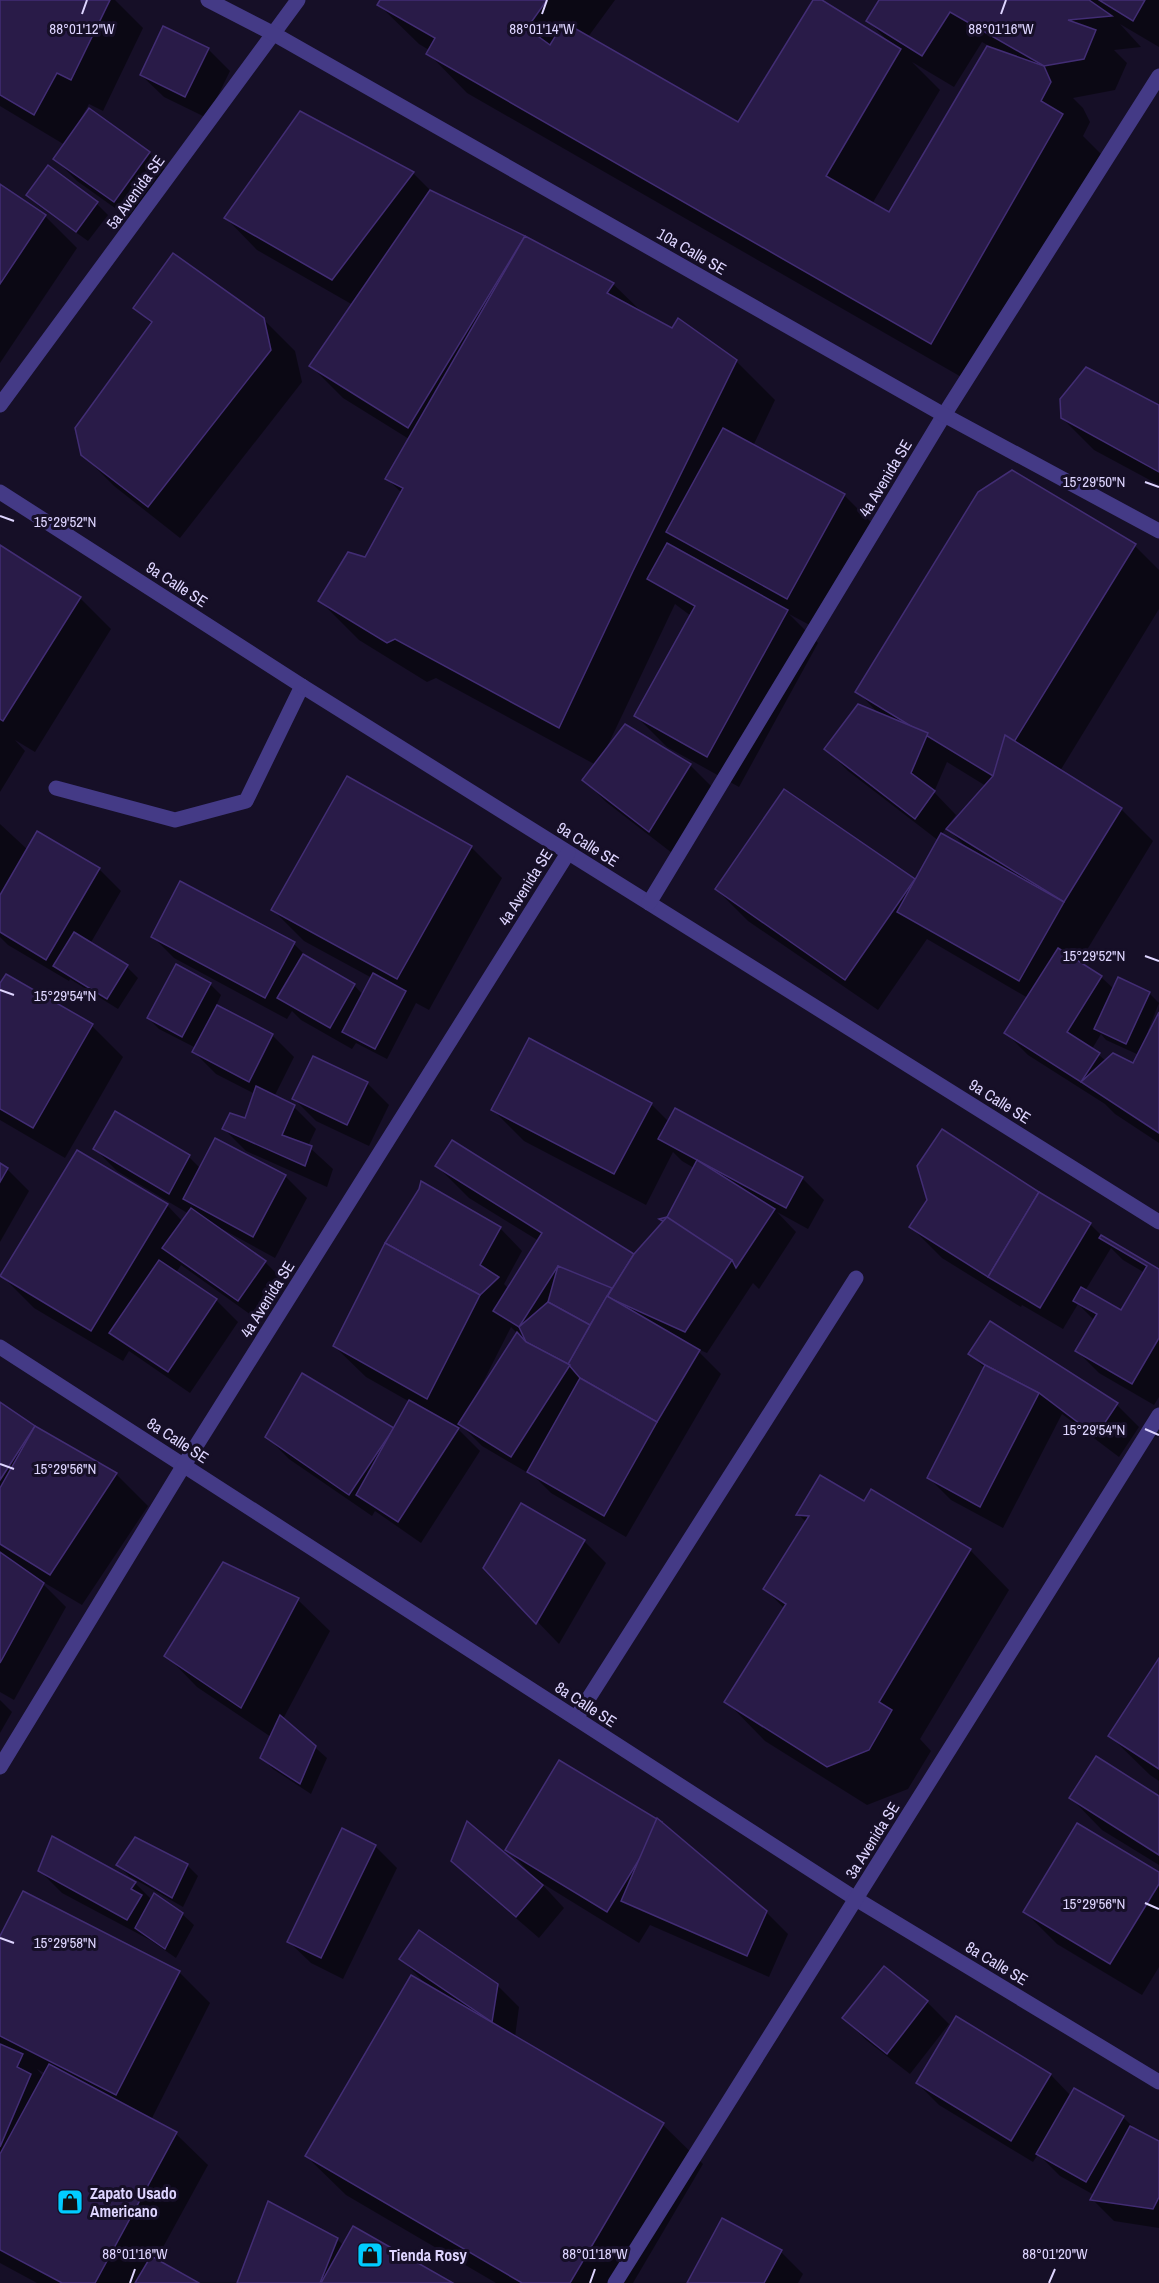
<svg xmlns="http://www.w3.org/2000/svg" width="1159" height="2283" font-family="'Archivo Narrow',sans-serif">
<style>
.shadow{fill:#0007;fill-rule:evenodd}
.building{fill:#291b48;stroke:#422d74;stroke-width:1.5}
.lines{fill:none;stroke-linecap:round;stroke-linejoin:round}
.service{stroke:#443a86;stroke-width:15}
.minor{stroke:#443a86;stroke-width:15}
.tertiary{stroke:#443a86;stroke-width:15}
.ticks{fill:none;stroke:#ded5ff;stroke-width:2}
.labels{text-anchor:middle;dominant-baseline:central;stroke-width:6;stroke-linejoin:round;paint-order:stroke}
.street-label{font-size:16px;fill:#ded5ff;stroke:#160f27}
.poi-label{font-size:16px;font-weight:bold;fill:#ded5ff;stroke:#160f27;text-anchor:start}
.ticks-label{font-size:15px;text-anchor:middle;fill:#ded5ff;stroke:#160f27;stroke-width:6;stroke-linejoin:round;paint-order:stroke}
</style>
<rect width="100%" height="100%" fill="#160f27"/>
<g class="shadow">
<polygon points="0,0 115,0 143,28 103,111 89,104 80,120 149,153 171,175 136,223 77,181 55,159 65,145 0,106"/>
<path d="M382,0H615L588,37L738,124L815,0H820L888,41L868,21L880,0H1159V47L1120,24L1141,47L1114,50L1127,63L1115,90L1073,98L1083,108L1090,122L1083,136L1101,154L970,382L467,93L428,53L429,50L419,44L379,5ZM982,42L989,46L889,214L872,204L940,90L912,62L954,87Z"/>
<polygon points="208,49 230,71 207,118 164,97 141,75"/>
<polygon points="300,113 413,173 433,193 525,237 613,284 644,314 736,361 775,400 753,446 845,496 876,527 819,630 789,614 818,643 739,787 667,747 636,716 691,616 675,604 607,747 690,765 712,787 672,853 606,802 584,780 596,765 436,678 427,682 359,640 319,600 366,559 402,493 387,479 409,439 343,398 311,366 353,305 257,250 226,218"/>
<polygon points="48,167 97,204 108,215 88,241 39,206 28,195"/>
<polygon points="0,186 45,216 77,248 0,363"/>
<polygon points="135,308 263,319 295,351 302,382 180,538 114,486 82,454 152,324"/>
<polygon points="1159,407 1159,485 1094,450 1062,418"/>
<path d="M1135,546L1159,570V609L1060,771L1121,809L1153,841L1079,963L1101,977L1114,989L1149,993L1159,1003L1148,1031L1150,1032L1159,1015V1143L1115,1114L1105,1104L1028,1055L1006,1033L1028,998L927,939L878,1010L748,921L716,889L784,791L916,882L939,841L848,771L826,749L880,715L857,691ZM947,762L986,786L947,828L968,849L941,835L956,815L934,792ZM1101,1034L1106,1040L1139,1055L1133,1065L1106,1061L1092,1049Z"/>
<polygon points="0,547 80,598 111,629 35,752 15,740 25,751 0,792"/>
<polygon points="0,824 28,850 99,869 121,891 90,944 127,967 138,978 118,1009 70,979 69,981 8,945 0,937"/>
<polygon points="471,847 502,878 429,1010 416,1003 387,1059 356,1043 352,1049 301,1020 292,1011 287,1019 174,958 152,936 294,944 310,960 354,985 363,995 372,978 304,941 273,910"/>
<polygon points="176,966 210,984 221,995 216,1006 272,1035 294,1057 274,1097 294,1107 316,1129 308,1146 333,1169 327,1187 246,1151 224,1129 246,1120 255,1094 216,1074 194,1052 196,1048 159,1029 148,1018"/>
<polygon points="0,986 92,1026 123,1057 65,1158 0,1120"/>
<polygon points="367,1083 389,1105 369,1146 316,1121 294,1099"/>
<path d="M651,1104L669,1122L802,1178L824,1200L808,1229L777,1212L796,1232L759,1289L753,1283L707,1353L695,1348L721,1374L626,1537L551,1493L535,1477L482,1446L461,1425L459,1430L480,1451L421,1543L375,1511L372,1516L289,1459L267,1437L394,1430L410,1402L366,1377L334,1346L422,1184L500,1228L522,1251L504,1284L509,1289L539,1241L469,1198L437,1166L453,1142L634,1256L668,1218L694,1168L682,1161L673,1152L646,1205L524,1141L493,1110ZM511,1327L518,1334L480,1393L478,1392Z"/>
<polygon points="95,1149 189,1157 201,1169 285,1176 307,1198 275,1258 222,1229 221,1231 265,1262 287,1284 261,1322 181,1265 176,1273 216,1300 238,1322 190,1393 129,1351 123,1361 34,1308 2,1276 167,1205 183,1222 189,1214 117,1171"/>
<polygon points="0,1165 7,1169 29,1191 0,1242"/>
<path d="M1090,1224L1104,1238L1159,1270V1397L1154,1405L1099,1373L1077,1351L1095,1321L1078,1304L1063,1329L1022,1305L1021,1307L942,1258L910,1226ZM1111,1248L1123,1260L1145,1273L1122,1312L1085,1291Z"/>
<polygon points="970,1353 1117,1405 1139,1427 1119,1457 1062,1414 1003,1528 951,1500 929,1478 985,1369"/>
<polygon points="0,1403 34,1427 116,1474 148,1506 82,1605 38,1579 66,1607 14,1700 0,1692"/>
<polygon points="864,1503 970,1550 1009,1590 920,1739 931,1751 908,1789 867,1805 765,1741 726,1701 785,1609 765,1589 807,1523 798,1514"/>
<polygon points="584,1541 606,1563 559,1644 485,1567"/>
<polygon points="224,1564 298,1600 330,1631 283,1719 327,1758 311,1794 273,1769 262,1758 271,1737 197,1687 166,1655"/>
<polygon points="1159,1661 1159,1781 1150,1775 1110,1736"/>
<polygon points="0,1700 12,1712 0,1733"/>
<polygon points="560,1762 766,1912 788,1934 769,1977 650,1925 639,1943 540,1882 564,1908 539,1938 475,1883 452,1861 529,1875 530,1873 507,1849"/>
<polygon points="1159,1797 1159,1865 1102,1830 1071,1798"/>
<polygon points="375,1846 397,1868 343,1979 311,1963 288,1941"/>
<polygon points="118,1865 187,1865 198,1876 183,1907 129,1876"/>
<polygon points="39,1870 135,1883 152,1900 154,1895 182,1914 194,1925 176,1958 150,1940 62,1893"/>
<polygon points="1159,1874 1159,1967 1142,1995 1057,1944 1025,1912"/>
<path d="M0,1940L179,1972L210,2003L151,2120L176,2134L208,2165L156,2260L196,2283H37L0,2263ZM37,2069L46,2074L43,2076Z"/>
<polygon points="401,1959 497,1985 519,2007 515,2037 663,2125 703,2164 633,2283 496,2283 346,2195 306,2156 426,1984"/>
<polygon points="927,2002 949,2024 910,2074 866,2040 844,2018"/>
<polygon points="957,2018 1051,2075 1071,2096 1123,2117 1136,2130 1159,2143 1159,2228 1114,2221 1092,2199 1094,2195 1060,2176 1038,2154 1033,2162 939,2105 917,2083"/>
<polygon points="337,2239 343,2245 450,2283 239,2283"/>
<polygon points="781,2252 803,2274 798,2283 688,2283"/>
</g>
<g class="building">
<polygon points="0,0 110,0 71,80 57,73 34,115 0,95"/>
<polygon points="380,0 547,0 527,28 550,45 564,22 738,122 813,0 822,0 901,49 826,176 889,212 987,46 1044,66 1051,82 1041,101 1063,114 931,344 426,54 435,38 377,5"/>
<polygon points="879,0 1089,0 1112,16 1068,20 1096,30 1084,59 1044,66 950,12 922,56 866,21"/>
<polygon points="1099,0 1145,0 1133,21"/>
<polygon points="163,26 209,48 185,97 140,75"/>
<polygon points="89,108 150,152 114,202 53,159"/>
<polygon points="300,111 414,172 332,280 224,218"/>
<polygon points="48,165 98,202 76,232 26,195"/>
<polygon points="0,184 46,215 0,284"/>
<polygon points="430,190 525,236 408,428 309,366"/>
<polygon points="525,236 614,283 607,293 672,328 678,318 737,360 633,571 559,728 395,639 387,643 318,601 348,552 365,557 403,488 385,479"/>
<polygon points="173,253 264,318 271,350 148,507 81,455 75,428 152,322 133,308"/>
<polygon points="1086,367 1159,405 1159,472 1061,418 1060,399"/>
<polygon points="723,428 845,494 787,599 666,532"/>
<polygon points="1012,470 1136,544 993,776 855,692 978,492"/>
<polygon points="667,543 788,610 707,757 634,716 695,606 647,579"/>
<polygon points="0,545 81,597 3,721 0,719"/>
<polygon points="858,704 928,733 911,773 935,791 915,819 824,749"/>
<polygon points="625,724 691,764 649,832 582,780"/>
<polygon points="1005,735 1122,808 1064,902 946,829 993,776"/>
<polygon points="347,776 472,846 397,979 271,910"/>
<polygon points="784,789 915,879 845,980 715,889"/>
<polygon points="37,831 100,868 46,960 0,932 0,895"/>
<polygon points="941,833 1064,902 1019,981 897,912"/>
<polygon points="180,881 295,942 265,998 151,937"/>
<polygon points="74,932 128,965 107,999 53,966"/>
<polygon points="1058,948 1102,976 1067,1032 1100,1053 1081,1082 1004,1033"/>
<polygon points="303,954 355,984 330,1028 277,998"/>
<polygon points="176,964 211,983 182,1037 147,1018"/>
<polygon points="373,973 406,991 375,1049 342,1032"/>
<polygon points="6,974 93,1024 33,1128 0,1109 0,983"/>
<polygon points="1118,977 1150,992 1126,1044 1094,1029"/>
<polygon points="217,1005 273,1034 249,1082 192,1052"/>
<polygon points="1159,1012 1159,1133 1081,1082 1113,1053 1133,1063"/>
<polygon points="529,1038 652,1103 614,1174 491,1110"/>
<polygon points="313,1056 368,1082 347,1125 292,1099"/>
<polygon points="256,1086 295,1105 282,1135 312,1146 305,1166 222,1129 230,1113 245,1118"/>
<polygon points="675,1108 803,1177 786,1208 658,1139"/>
<polygon points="115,1111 190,1155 169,1194 93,1149"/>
<polygon points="942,1129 1039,1192 988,1277 909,1227 927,1200 917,1166"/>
<polygon points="215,1138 286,1175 253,1237 183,1199"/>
<polygon points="452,1140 634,1254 607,1297 558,1266 519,1327 493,1311 542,1233 435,1166"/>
<polygon points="77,1150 168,1204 91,1331 0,1276"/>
<polygon points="697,1160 775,1209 736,1268 732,1260 659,1219 667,1217"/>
<polygon points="0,1163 8,1168 0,1182"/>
<polygon points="421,1181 501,1227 480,1265 499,1277 480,1295 385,1243 419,1189"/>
<polygon points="1039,1192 1091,1223 1040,1308 988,1277"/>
<polygon points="191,1208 266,1261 238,1301 162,1248"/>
<polygon points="667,1217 732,1260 685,1332 607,1297 634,1254"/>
<polygon points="1101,1235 1159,1269 1159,1338 1132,1384 1075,1351 1097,1314 1073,1301 1081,1287 1121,1310 1147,1266 1099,1238"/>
<polygon points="385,1243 480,1295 427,1399 333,1346"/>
<polygon points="159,1260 217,1299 168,1372 109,1333"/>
<polygon points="558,1266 612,1288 590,1325 548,1302"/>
<polygon points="607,1296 700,1350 657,1422 580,1378 568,1364"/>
<polygon points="548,1302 590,1325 568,1364 526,1342 519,1327"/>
<polygon points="990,1321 1118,1403 1096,1436 1039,1393 985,1365 968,1354"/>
<polygon points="517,1332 526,1342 570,1365 511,1457 458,1424"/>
<polygon points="985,1365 1039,1393 980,1507 927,1478"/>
<polygon points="302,1373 394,1428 349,1495 265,1437"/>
<polygon points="580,1378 657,1422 604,1516 527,1472"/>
<polygon points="409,1400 459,1428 398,1522 356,1495"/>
<polygon points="0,1402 35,1426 0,1480"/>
<polygon points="35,1426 117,1473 50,1575 0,1544 0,1488"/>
<polygon points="820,1475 864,1501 871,1489 971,1549 879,1702 892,1710 869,1750 827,1767 724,1702 786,1604 763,1589 809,1516 796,1515"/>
<polygon points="521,1503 585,1540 536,1624 483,1568"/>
<polygon points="0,1552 44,1583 0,1663"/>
<polygon points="223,1562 299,1598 241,1708 164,1656"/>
<polygon points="1159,1658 1159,1769 1108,1736"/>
<polygon points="280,1715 316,1746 300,1784 260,1758"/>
<polygon points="1096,1756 1159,1796 1159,1855 1069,1798"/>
<polygon points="559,1760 662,1822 607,1912 505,1850"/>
<polygon points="657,1818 767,1911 747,1956 621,1901"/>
<polygon points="467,1821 543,1885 516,1917 451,1861"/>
<polygon points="1077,1823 1159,1872 1159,1884 1110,1964 1023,1912"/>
<polygon points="342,1828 376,1845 321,1958 287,1942"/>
<polygon points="52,1836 136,1882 131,1889 142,1895 127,1920 38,1871"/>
<polygon points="135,1837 188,1864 172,1898 116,1865"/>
<polygon points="23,1891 180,1971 116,2095 0,2036 0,1936"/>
<polygon points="154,1893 183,1913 165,1949 135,1928"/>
<polygon points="419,1930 498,1984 492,2022 399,1959"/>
<polygon points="884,1966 928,2001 887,2054 842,2018"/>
<polygon points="411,1975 664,2123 570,2283 522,2283 305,2156"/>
<polygon points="956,2016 1051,2074 1011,2141 916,2083"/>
<polygon points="0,2044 23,2054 17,2067 31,2074 0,2147"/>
<polygon points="49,2064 177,2132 95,2283 62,2283 0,2250 0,2154"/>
<polygon points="1074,2088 1124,2116 1086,2182 1036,2154"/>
<polygon points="1130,2126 1159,2141 1159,2197 1153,2209 1090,2200"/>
<polygon points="268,2201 338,2238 320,2283 237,2283"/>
<polygon points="722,2218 782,2250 764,2283 687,2283"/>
<polygon points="353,2226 453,2283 321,2283"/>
<polygon points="151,2256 199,2283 135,2283"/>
</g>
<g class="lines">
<g class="service">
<polyline points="56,788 175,820 246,801 302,686"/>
<polyline points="576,1718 856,1278"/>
</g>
<g class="minor">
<polyline points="0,405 298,0"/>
<polyline points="0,492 302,686 1159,1222"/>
<polyline points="649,903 944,415 1159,76"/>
<polyline points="0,1347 856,1899 1159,2082"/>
<polyline points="0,1767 184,1465 568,853"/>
<polyline points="615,2283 1159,1415"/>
</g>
<polyline class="tertiary" points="208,0 274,34 944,415 1159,531"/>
</g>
<path class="ticks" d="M82,14L87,0M542,14L547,0M1001,14L1006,0M1145,482L1159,487M0,516L14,521M1145,956L1159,961M0,990L14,995M1145,1429L1159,1435M0,1464L14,1469M1145,1903L1159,1909M0,1938L14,1943M130,2283L135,2269M590,2283L595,2269M1049,2283L1055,2269"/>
<defs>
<symbol id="shop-square" viewBox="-11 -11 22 22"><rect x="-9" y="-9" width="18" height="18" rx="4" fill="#01ccff" stroke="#160f27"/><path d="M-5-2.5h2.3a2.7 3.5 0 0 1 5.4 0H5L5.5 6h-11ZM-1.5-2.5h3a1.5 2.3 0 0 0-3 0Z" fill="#111"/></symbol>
</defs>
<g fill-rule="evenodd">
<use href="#shop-square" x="55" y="2187" width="30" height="30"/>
<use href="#shop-square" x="355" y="2240" width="30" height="30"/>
</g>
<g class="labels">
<g class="street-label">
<text transform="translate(135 192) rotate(-54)">5a Avenida SE</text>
<text transform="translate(692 251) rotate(30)">10a Calle SE</text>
<text transform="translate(885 478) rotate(-59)">4a Avenida SE</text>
<text transform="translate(177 584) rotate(33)">9a Calle SE</text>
<text transform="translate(588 844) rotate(32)">9a Calle SE</text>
<text transform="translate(525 887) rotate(-58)">4a Avenida SE</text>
<text transform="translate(1000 1101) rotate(32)">9a Calle SE</text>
<text transform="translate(267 1299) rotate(-58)">4a Avenida SE</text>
<text transform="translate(178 1440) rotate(33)">8a Calle SE</text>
<text transform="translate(586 1704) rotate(33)">8a Calle SE</text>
<text transform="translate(872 1840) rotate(-58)">3a Avenida SE</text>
<text transform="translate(997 1963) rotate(31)">8a Calle SE</text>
</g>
<g class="poi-label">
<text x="90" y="2193">Zapato Usado<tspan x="90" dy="18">Americano</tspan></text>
<text x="389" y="2255">Tienda Rosy</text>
</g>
</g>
<g class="ticks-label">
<text x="1001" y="34">88°01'16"W</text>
<text x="82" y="34">88°01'12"W</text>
<text x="542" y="34">88°01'14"W</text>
<text x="1094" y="487">15°29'50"N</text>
<text x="65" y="527">15°29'52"N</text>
<text x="1094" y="961">15°29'52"N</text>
<text x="65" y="1001">15°29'54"N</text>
<text x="1094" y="1435">15°29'54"N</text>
<text x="65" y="1474">15°29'56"N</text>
<text x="1094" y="1909">15°29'56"N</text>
<text x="65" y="1948">15°29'58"N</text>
<text x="135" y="2259">88°01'16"W</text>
<text x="595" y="2259">88°01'18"W</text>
<text x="1055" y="2259">88°01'20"W</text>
</g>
</svg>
